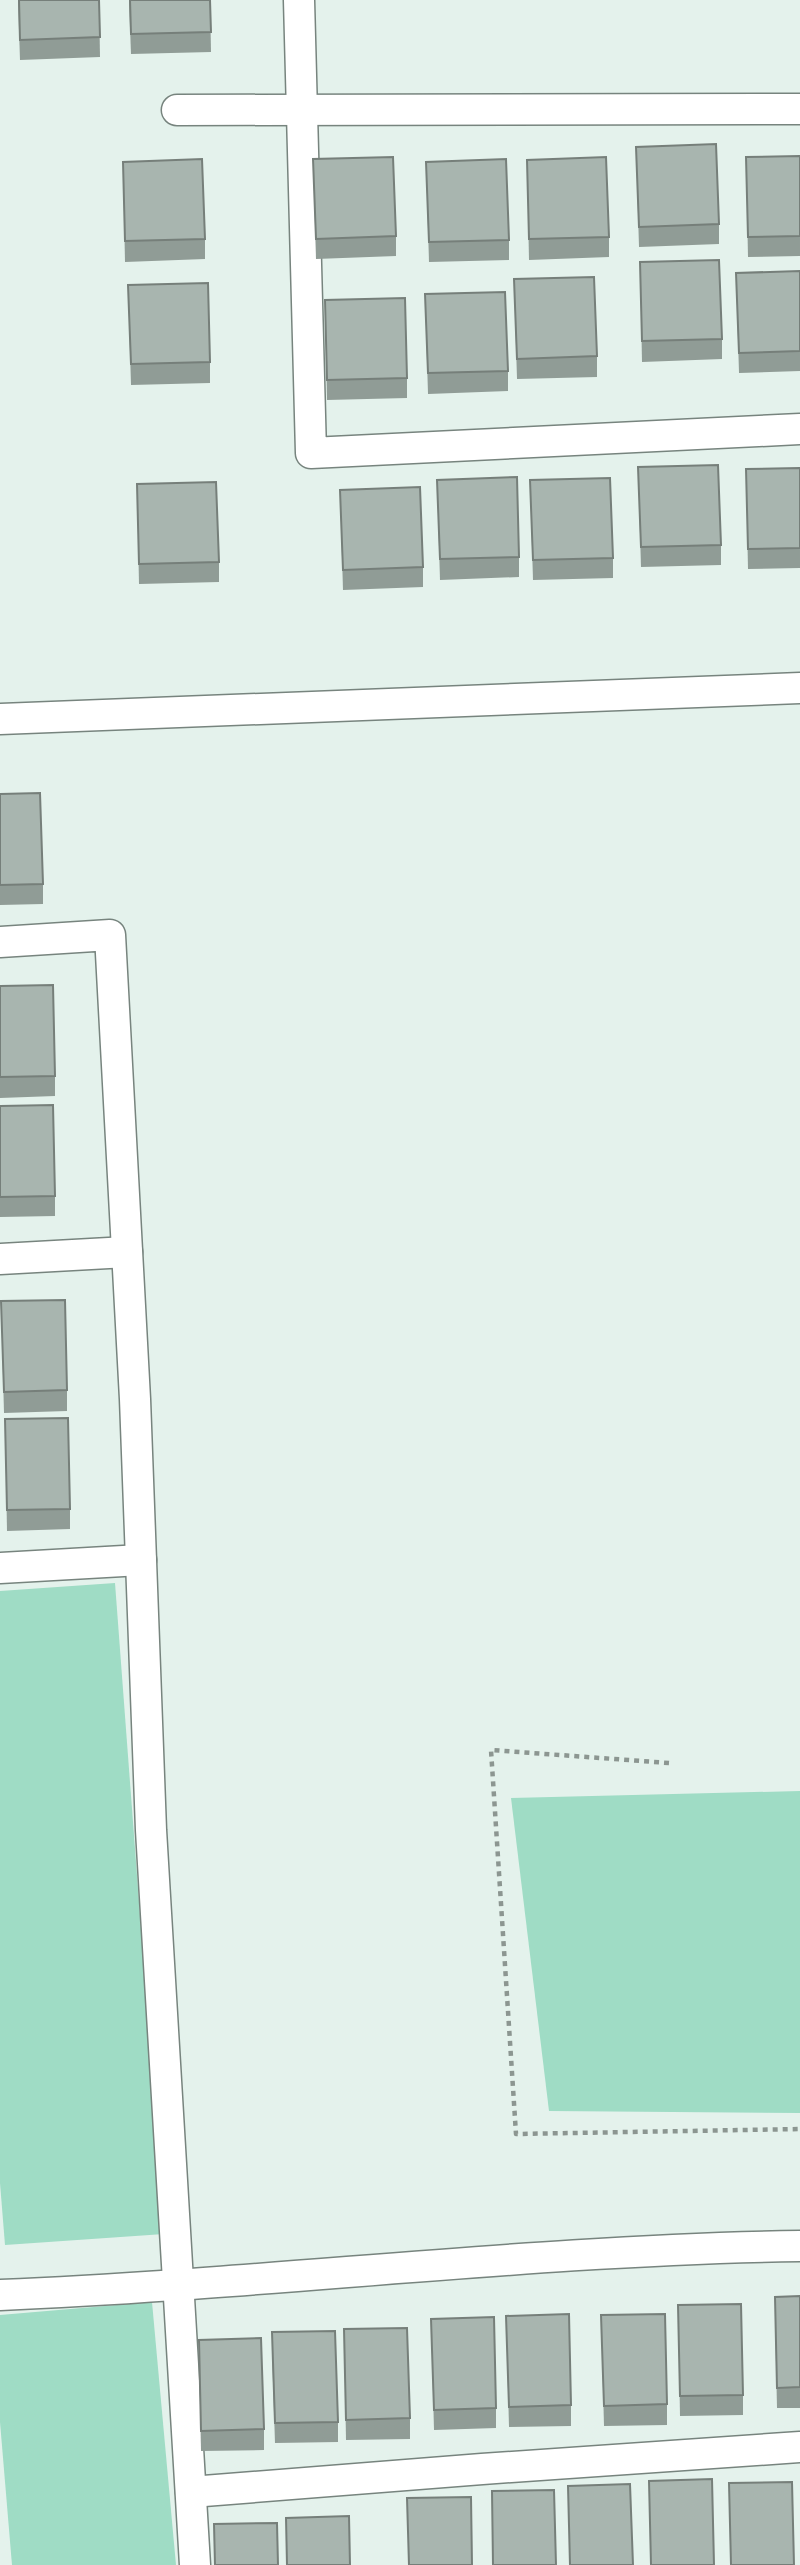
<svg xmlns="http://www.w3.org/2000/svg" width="800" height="2565" font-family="'Times New Roman',serif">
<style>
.green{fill:#9fdcc5}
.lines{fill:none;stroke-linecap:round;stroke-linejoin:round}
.street-casing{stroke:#77847e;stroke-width:33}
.path{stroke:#8c9691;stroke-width:4.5;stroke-dasharray:5 5;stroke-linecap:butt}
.street{stroke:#fff;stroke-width:30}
.wall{fill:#909c96}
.building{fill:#a8b5af;stroke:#767f7a;stroke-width:2}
</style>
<rect width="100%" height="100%" fill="#e4f2ec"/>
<g class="green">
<polygon points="115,1583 164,2234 5,2245 0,2183 0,1591"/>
<polygon points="800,1791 800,2113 549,2111 511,1798"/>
<polygon points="152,2302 176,2565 12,2565 0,2422 0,2315"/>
</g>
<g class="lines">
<defs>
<g id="street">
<polyline points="299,0 311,453 800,429"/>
<polyline points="177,110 800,109"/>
<polyline points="0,719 800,688"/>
<polyline points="0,942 110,935 135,1399 151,1830 195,2565"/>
<polyline points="0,1259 127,1252"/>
<polyline points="0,1568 141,1560"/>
<path d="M0,2295C267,2284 533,2250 800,2246"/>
<polyline points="191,2492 482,2469 800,2447"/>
</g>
</defs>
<use href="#street" class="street-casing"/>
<polyline class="path" points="669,1763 491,1750 516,2134 800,2129"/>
<use href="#street" class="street"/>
</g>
<g class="wall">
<polygon points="18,0 99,0 100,57 20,60"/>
<polygon points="129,0 210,0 211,52 131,54"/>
<polygon points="636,147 719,224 719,244 639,247"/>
<polygon points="800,156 800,256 748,257 746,157"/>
<polygon points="313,159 396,236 396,256 316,259"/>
<polygon points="527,160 609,237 609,257 529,260"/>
<polygon points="123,162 205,239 205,259 125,262"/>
<polygon points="426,162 509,240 509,260 429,262"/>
<polygon points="640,262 722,339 722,359 642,362"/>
<polygon points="800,271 800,371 739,373 736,273"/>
<polygon points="514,279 597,356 597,377 517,379"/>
<polygon points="128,285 210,362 210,383 131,385"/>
<polygon points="425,294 508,371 508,391 428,394"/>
<polygon points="325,300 407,378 407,398 327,400"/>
<polygon points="638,467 721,545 721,565 641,567"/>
<polygon points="800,468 800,568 748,569 746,469"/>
<polygon points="437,480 519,557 519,577 440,580"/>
<polygon points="530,480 613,558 613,578 533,580"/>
<polygon points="137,484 219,562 219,582 139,584"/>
<polygon points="340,490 423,567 423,587 343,590"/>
<polygon points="0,794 43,884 43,904 0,905"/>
<polygon points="0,986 55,1076 55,1096 0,1098"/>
<polygon points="0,1106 55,1196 55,1216 0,1217"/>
<polygon points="1,1301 67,1390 67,1411 4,1413"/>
<polygon points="5,1419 70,1509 70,1529 7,1531"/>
<polygon points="800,2296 800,2408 777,2408 775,2317"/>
<polygon points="678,2305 743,2395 743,2415 680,2416"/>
<polygon points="601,2315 667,2404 667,2425 604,2426"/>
<polygon points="506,2316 571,2405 571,2426 509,2427"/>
<polygon points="431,2319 496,2408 496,2428 434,2430"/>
<polygon points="344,2329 410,2418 410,2439 346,2440"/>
<polygon points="272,2352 338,2422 338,2442 275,2443"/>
<polygon points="199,2360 264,2429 264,2450 201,2451"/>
</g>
<g class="building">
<polygon points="19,0 99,0 100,37 20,40"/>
<polygon points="130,0 210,0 211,32 131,34"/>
<polygon points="716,144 719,224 639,227 636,147"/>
<polygon points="800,156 800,236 748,237 746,157"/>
<polygon points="393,157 396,236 316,239 313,159"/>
<polygon points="606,157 609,237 529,239 527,160"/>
<polygon points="202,159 205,239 125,241 123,162"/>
<polygon points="506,159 509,240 429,242 426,162"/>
<polygon points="719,260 722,339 642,341 640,262"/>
<polygon points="800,271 800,351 739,353 736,273"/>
<polygon points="594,277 597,356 517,359 514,279"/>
<polygon points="208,283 210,362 131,364 128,285"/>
<polygon points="505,292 508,371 428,373 425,294"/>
<polygon points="405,298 407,378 327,380 325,300"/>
<polygon points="718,465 721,545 641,547 638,467"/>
<polygon points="800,468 800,548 748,549 746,469"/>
<polygon points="517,477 519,557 440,559 437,480"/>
<polygon points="610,478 613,558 533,560 530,480"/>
<polygon points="216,482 219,562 139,564 137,484"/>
<polygon points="420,487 423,567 343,570 340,490"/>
<polygon points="40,793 43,884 0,885 0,794"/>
<polygon points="53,985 55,1076 0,1077 0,986"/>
<polygon points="53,1105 55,1196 0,1197 0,1106"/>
<polygon points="65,1300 67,1390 4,1392 1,1301"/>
<polygon points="68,1418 70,1509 7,1510 5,1419"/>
<polygon points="800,2296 800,2387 777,2388 775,2297"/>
<polygon points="741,2304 743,2395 680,2396 678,2305"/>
<polygon points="569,2314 571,2405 509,2407 506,2316"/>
<polygon points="665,2314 667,2404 604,2406 601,2315"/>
<polygon points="494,2317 496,2408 434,2410 431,2319"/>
<polygon points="407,2328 410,2418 346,2420 344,2329"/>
<polygon points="335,2331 338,2422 275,2423 272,2332"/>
<polygon points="261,2338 264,2429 201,2431 199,2340"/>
<polygon points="712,2479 714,2565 651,2565 649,2481"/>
<polygon points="792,2482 794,2565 731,2565 729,2483"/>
<polygon points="630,2484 633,2565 570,2565 568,2486"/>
<polygon points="554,2490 556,2565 493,2565 492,2491"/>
<polygon points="471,2497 472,2565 409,2565 407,2498"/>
<polygon points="349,2516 350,2565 287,2565 286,2518"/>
<polygon points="277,2523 278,2565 215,2565 214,2524"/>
</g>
</svg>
